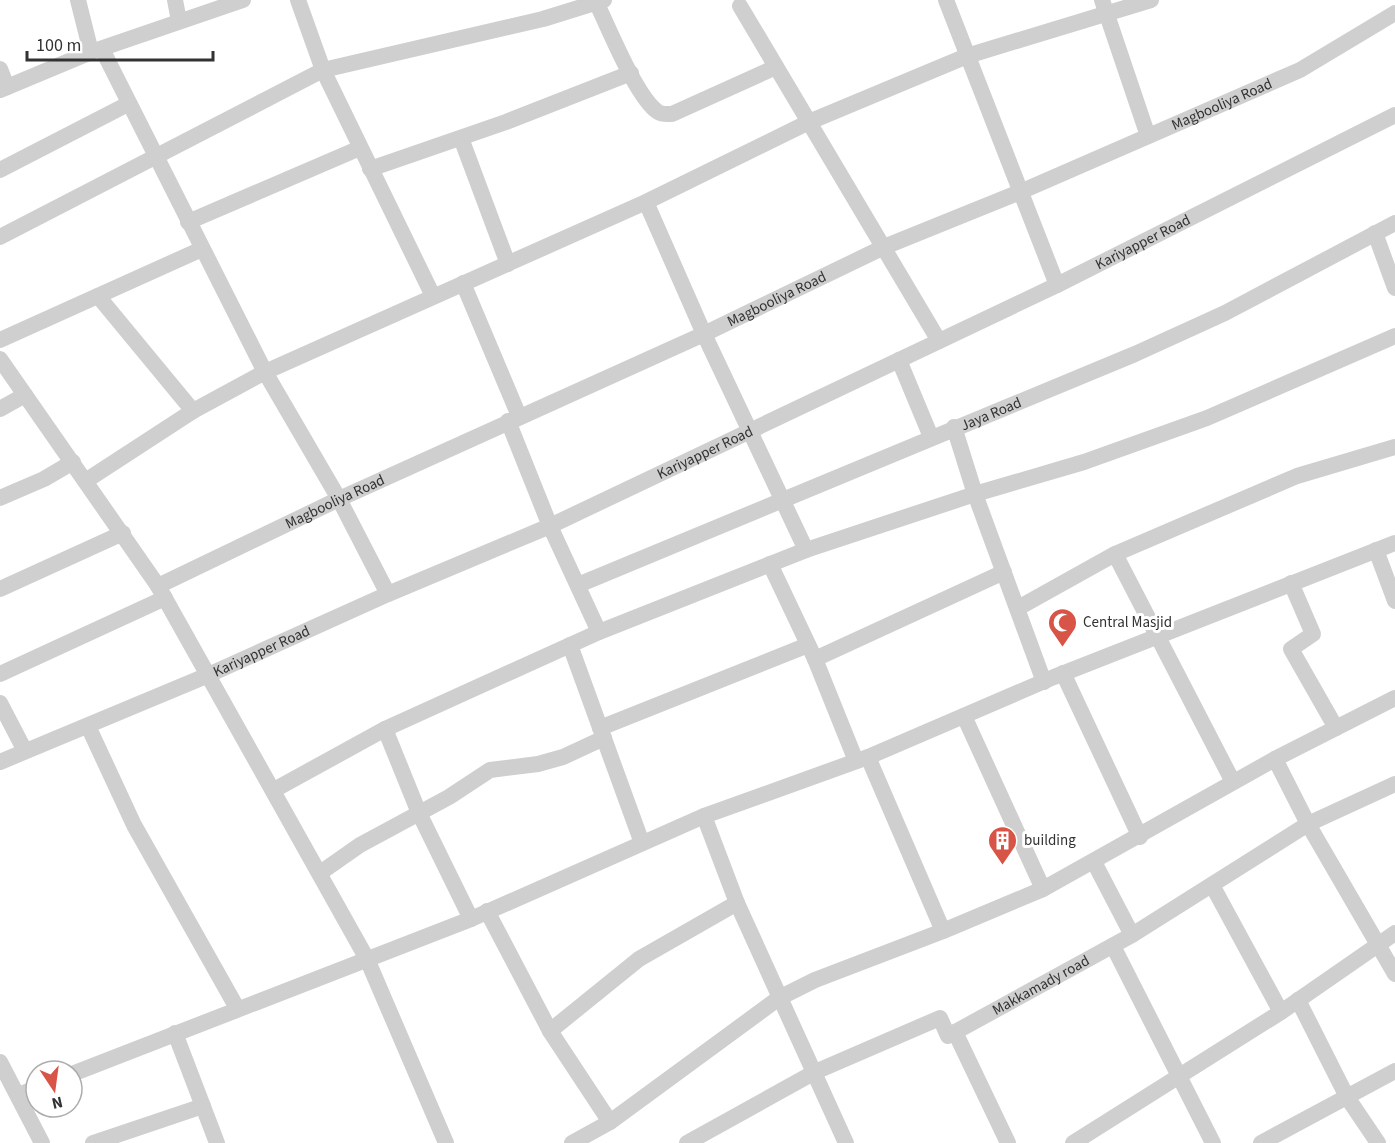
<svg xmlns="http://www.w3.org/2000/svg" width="1395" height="1143" font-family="'Source Sans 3',sans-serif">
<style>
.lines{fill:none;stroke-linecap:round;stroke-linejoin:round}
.minor{stroke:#cfcfcf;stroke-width:16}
.labels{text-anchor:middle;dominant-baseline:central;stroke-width:6;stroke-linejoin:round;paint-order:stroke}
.street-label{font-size:15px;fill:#323232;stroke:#fff}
.poi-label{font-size:15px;fill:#323232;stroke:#fff;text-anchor:start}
</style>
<rect width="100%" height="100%" fill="#fff"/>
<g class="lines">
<g class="minor">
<polyline points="78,0 91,52"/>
<polyline points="175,0 179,21"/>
<polyline points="298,0 323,70 433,296"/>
<polyline points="946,0 1057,285"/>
<polyline points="1102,0 1148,136"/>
<path d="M596,2C609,28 636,97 658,112C663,115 667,114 672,114L776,67"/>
<polyline points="740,6 939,341"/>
<polyline points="102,49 265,372 339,499 388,594"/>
<polyline points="0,69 7,87"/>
<polyline points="0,90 91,52 243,0"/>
<polyline points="461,138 508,264"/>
<polyline points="370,169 506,122 631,73"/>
<polyline points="0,170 128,104"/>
<polyline points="646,202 704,334 806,550"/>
<polyline points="188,222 360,148"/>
<polyline points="1375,233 1395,288"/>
<polyline points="0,237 323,70 543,19 604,0"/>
<polyline points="463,283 519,416"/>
<polyline points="98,296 193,411"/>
<polyline points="0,340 202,249"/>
<polyline points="0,359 158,586 367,959 446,1143"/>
<polyline points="899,360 931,437"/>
<polyline points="0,409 25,395"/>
<polyline points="508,421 550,526 599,632"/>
<polyline points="954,427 975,494 1044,682"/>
<polyline points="87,480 193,411 265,372 646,202 809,122 967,56 1151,0"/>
<polyline points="0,498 44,479 73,462"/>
<polyline points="1376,550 1395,601"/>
<polyline points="1115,554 1233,782"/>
<polyline points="770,564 815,659 1004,572"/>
<polyline points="1291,583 1313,634 1291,649 1336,728"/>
<path id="s1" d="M578,585L1135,354L1225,313L1395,223"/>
<path id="s2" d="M158,586L339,499L704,334L884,247L1020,192L1300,70L1395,13"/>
<polyline points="0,589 123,533"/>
<polyline points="1018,608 1115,554 1297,476 1395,447"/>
<polyline points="570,645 642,843"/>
<polyline points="815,659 856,761"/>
<polyline points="1063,673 1140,837"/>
<polyline points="0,674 165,598"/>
<polyline points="0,703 25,751"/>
<polyline points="964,716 1043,889"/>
<polyline points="88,726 134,825 237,1008"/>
<polyline points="600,728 808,645"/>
<polyline points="385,729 419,813 471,919"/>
<polyline points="868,757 943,931"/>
<polyline points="1275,759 1308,824 1395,974"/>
<path id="s3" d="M0,762L206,676L388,594L550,526L1057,285L1395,115"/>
<polyline points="274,790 385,729 599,632 806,550 975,494 1084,462 1207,418 1395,336"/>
<polyline points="704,816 737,903 846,1143"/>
<polyline points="1094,862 1132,935"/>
<polyline points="320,873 360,845 449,797 490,770 538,764 563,757 604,738"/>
<polyline points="1212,885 1281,1012"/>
<polyline points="487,911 550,1031 610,1122"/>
<polyline points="1113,946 1213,1143"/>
<polyline points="1298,1000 1347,1097 1378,1143"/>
<polyline points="550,1031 639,959 737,903"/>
<polyline points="955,1032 1008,1143"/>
<polyline points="175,1033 217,1143"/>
<polyline points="0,1062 42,1143"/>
<polyline points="72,1074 471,919 704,816 868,757 1054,677 1395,543"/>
<polyline points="19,1095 36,1088"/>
<polyline points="93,1143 203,1106"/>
<polyline points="572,1143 610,1122 779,998 815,980 943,931 1043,889 1275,759 1395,698"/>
<path id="s4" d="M687,1143L815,1072L940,1018L948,1036L1132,935L1308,824L1395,784"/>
<polyline points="1073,1143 1281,1012 1395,933"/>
<polyline points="1261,1143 1395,1071"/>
</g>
</g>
<defs>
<symbol id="mosque-pin" viewBox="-11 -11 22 30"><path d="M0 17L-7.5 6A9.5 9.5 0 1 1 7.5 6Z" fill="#d85446" stroke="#fff"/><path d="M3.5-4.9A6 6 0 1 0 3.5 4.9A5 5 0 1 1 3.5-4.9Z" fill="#fff"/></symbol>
<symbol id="building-pin" viewBox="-11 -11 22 30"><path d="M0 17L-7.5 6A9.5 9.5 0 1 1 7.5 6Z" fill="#d85446" stroke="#fff"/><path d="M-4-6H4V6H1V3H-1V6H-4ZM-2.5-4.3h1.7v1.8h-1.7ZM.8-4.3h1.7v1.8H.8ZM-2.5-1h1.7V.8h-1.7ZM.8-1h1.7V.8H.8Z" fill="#fff"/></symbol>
</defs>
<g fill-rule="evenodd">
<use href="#mosque-pin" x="1046" y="606" width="33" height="45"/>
<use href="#building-pin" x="986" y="824" width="33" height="45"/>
</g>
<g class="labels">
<g class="street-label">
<text stroke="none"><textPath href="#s2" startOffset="1168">Magbooliya Road</textPath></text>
<text stroke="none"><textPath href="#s3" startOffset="1256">Kariyapper Road</textPath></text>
<text stroke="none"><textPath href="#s2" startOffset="682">Magbooliya Road</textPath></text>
<text stroke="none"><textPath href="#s1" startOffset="447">Jaya Road</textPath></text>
<text stroke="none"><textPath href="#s3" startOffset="770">Kariyapper Road</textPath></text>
<text stroke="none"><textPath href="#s2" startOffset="196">Magbooliya Road</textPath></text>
<text stroke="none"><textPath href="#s3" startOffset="284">Kariyapper Road</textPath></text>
<text stroke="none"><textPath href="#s4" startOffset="408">Makkamady road</textPath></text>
</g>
<g class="poi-label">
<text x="1083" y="622">Central Masjid</text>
<text x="1024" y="840">building</text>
</g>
</g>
<g transform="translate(54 1089) rotate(167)"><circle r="28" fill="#ffffff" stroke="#adadad" stroke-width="1.5"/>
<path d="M0-4.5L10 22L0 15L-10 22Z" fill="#d85446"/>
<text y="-9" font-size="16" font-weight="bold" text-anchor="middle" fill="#323232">N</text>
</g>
<path d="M27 51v9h186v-9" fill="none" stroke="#323232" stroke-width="3"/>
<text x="36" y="51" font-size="18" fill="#323232" stroke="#ffffff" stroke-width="4.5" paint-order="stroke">100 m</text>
</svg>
